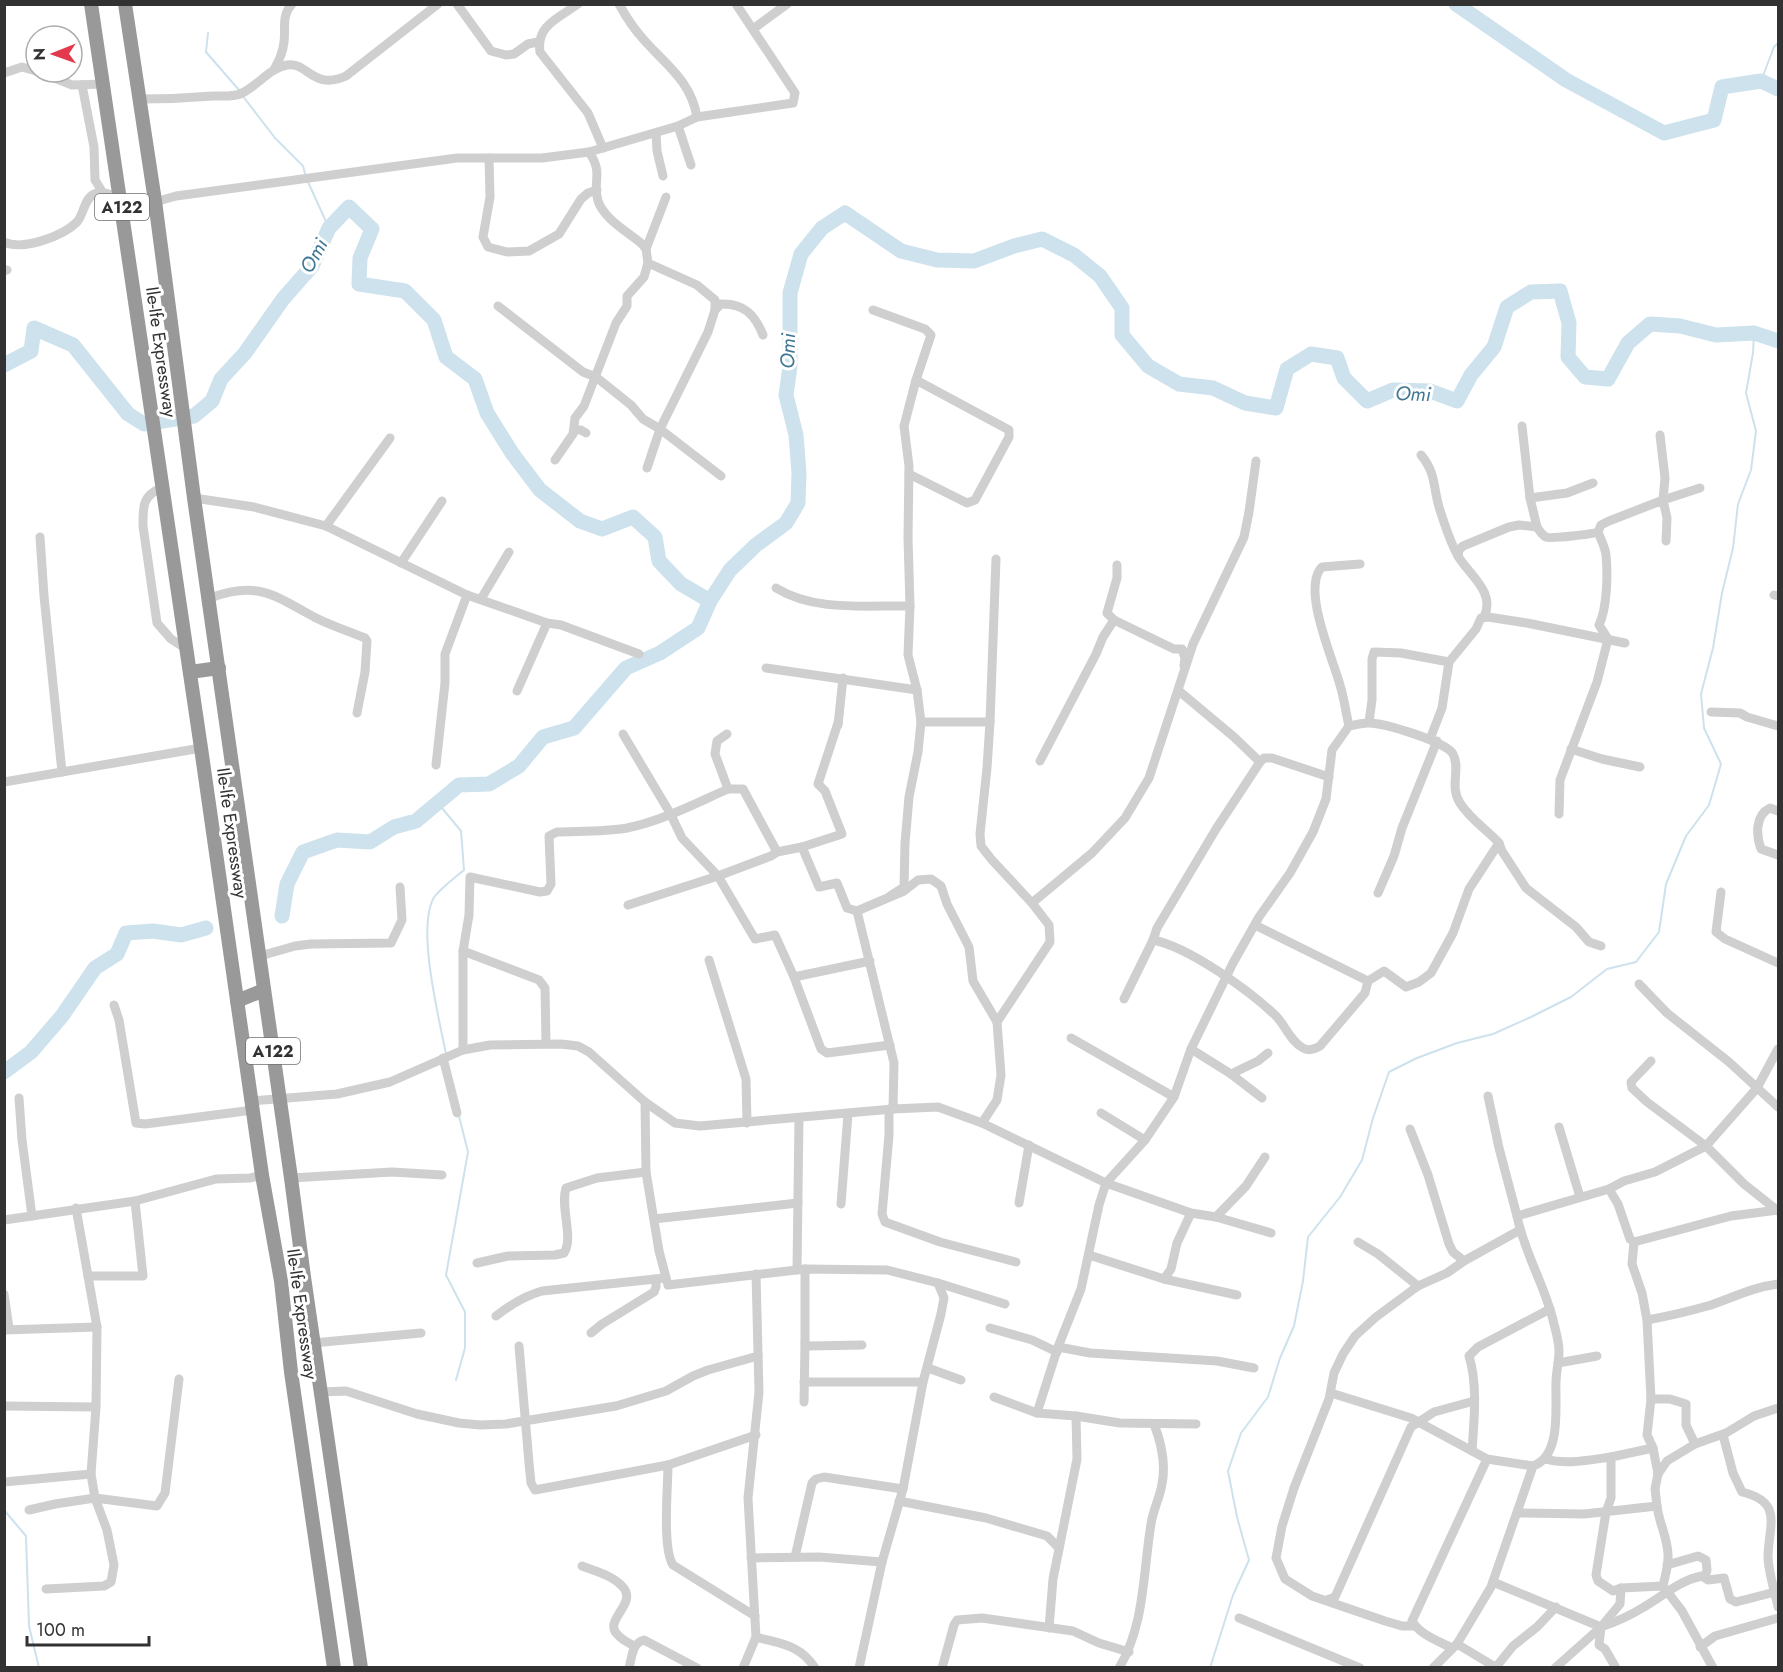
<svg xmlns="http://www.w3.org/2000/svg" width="1783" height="1672" font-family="Jost,sans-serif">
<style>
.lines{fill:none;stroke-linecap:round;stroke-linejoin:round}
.stream{stroke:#cde2ed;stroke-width:2}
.river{stroke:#cde2ed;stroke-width:15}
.minor{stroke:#cfcfcf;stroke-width:9}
.highway{stroke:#999;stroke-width:14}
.labels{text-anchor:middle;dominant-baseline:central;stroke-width:6;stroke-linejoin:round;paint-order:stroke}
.shield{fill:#fff;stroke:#707070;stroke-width:1.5}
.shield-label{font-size:16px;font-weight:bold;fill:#323232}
.street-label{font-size:18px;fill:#323232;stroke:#fff}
.water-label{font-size:20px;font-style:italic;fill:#407794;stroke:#fff}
</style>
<rect width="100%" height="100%" fill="#fff"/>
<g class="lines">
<g class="stream">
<polyline points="208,33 206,52 239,90"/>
<polyline points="1761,81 1774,47 1778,43"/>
<polyline points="242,95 275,138 303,166 306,177"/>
<polyline points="308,182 329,228"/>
<path d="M437,802L461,831L464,870C456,877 438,890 433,899C417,931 439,1018 446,1054"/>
<polyline points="456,1380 465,1348 465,1312 446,1275 468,1152 459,1116"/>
<polyline points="4,1510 26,1536 29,1626 39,1668"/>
<polyline points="1210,1668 1233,1595 1249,1560 1237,1517 1228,1471 1241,1433 1268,1397 1280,1358 1294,1326 1303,1281 1308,1237 1340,1197 1362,1160 1373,1118 1389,1072 1417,1058 1457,1043 1493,1034 1531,1017 1571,997 1607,969 1636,962 1659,932 1666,884 1686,836 1709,805 1721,764 1704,728 1701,694 1713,648 1722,593 1733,548 1738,504 1751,470 1756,431 1746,393 1753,353 1754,333"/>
</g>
<g class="river">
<polyline points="1456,4 1566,80 1664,133 1714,120 1722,87 1761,81 1778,89"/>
<polyline points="4,365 31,351 34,328 73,345 128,414 144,424 194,416 212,401 221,379 245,353 283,299 312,266 329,228 349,207 372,229 360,258 359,284 405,291 434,320 446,357 475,379 487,413 512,453 540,490 580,521 602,529 633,517 655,537 659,561 681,584 710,601"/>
<polyline points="282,916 287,884 303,852 337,840 370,842 394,827 416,821 459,785 489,784 519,766 543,737 574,728 626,668 660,653 698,628 710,601 730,570 756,545 786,523 798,503 799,473 796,435 786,395 790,367 790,293 801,254 822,228 845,213 901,251 937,260 974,261 1014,246 1042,239 1074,255 1100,276 1122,308 1122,335 1148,366 1179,384 1213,388 1245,403 1276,408 1287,369 1311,354 1337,358 1344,378 1367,401 1393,390 1430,391 1457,401 1471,375 1494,347 1507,307 1531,292 1560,291 1569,323 1568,357 1585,377 1608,379 1628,343 1650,324 1680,326 1716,335 1754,333 1778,341"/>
<polyline points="4,1072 31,1052 62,1016 95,968 117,954 126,933 153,931 181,935 206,928"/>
</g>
<g class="minor">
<polyline points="457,4 491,51 506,55 514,54 528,44 538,42"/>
<path d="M578,4C559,18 536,25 540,52L588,113L603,148"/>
<path d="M619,4C626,17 634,29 644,40C666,65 691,81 697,117"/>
<polyline points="753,29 787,4"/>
<path d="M274,70C279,61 283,53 284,42C286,28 281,16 292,4"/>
<polyline points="39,72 72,85 103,84"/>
<polyline points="4,73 22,67 36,71"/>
<polyline points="82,85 94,147 95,180 103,193"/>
<path d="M140,99C164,99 189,98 213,96C222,96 233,97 240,94C257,87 269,68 287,65C307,61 313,91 346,76L438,4"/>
<polyline points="678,126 691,165"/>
<polyline points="656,133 657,151 663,176"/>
<path d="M589,152C604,174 592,181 598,201C604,219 628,232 642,244L646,249L648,263L697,285L715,300V310L721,304C744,303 755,315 763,335"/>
<polyline points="489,158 490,197 483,237 488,247 507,252 529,251 559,234 581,199 588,193 597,190"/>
<polyline points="123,211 176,196 457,158 542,158 589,152 678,126 697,117 793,103 795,93 736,4"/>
<path d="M4,242C23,251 63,236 77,222C84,214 84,199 94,194C102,190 113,196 121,199"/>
<polyline points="646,249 666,197"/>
<polyline points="4,271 7,270"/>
<polyline points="498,306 583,372 596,377 631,405 643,419 660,429 721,476"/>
<polyline points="873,310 925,329 931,335 916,380 904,426 909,466 908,538 910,606 908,655 917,690 921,722 918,752 909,797 905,843 904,887 890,896"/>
<polyline points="1522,426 1530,498 1537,527"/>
<polyline points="574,430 581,430 586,433"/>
<polyline points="1660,435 1665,478 1663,500 1700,488"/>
<path d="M1421,455C1436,473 1433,486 1439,507C1444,523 1450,542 1458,556C1469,575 1496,592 1484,617"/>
<polyline points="555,460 573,434 575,418 584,406 616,323 627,306 627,296 644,277 648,263"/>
<polyline points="647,468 660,429 708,332 715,310"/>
<polyline points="909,474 967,503 975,500 1009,437 1009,430 916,380"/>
<path d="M161,488C142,496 143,507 143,526L157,623L171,639L185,648"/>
<polyline points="194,498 254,507 326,526 467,595 547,623 561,625 639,654"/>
<polyline points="1530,498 1567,493 1593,483"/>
<polyline points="326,526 390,438"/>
<polyline points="40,537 44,596 62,772"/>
<path d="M1458,556L1459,550L1463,546L1509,527L1519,525L1537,527C1539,530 1542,535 1546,537C1550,539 1594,534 1598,532L1601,525L1609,521L1663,500L1667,518L1666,541"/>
<polyline points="401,563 442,501"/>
<path d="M776,588C815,612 866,605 910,606"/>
<polyline points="1774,595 1778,596"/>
<path d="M210,598C259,580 275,596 316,618C332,626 348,631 365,638L367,641L365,672L357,713"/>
<polyline points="481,599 509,552"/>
<polyline points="1114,620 1174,649 1182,649 1185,658 1184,666"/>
<polyline points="766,668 917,690"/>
<polyline points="517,691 547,623"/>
<polyline points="1179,691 1234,737 1260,762"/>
<polyline points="1711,712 1740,713 1747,717 1778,726"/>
<polyline points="921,722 990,722"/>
<polyline points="1369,722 1372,700 1372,659 1374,652 1401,653 1449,662"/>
<polyline points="838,725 843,678"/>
<path d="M1349,726C1346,713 1344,698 1340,685C1333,659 1301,588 1322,567L1360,564"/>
<polyline points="623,734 670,813 682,838 718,876 755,939 775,935 794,977 821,1049 827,1053 890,1045"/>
<polyline points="727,734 717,741 715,754 728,789 743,789 777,852"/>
<polyline points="1430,739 1442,708 1449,662 1476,629 1481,618 1488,617 1527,623 1625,643"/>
<polyline points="1571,749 1602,759 1640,767"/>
<polyline points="1040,761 1096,654 1103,637 1114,620 1107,613 1117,578 1117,565"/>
<polyline points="436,765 445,683 445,654 467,595"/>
<polyline points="4,782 201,748"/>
<path d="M1778,811L1770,808C1755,815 1756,835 1761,849L1778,855"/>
<path d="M1559,814L1560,780L1597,682L1608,639L1599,625C1607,609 1608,574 1606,555C1605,547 1601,540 1598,532"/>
<polyline points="802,847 819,887 837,883 847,908 857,911"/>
<polyline points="1721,892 1716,932 1725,939 1778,963"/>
<polyline points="1378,893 1394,856 1402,828 1437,741"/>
<polyline points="1032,903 1092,853 1125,818 1149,778 1193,644 1244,537 1249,512 1256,461"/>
<polyline points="628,905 718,876 771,856 777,852 802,847 842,834 825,791 818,784 838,723"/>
<polyline points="1255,925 1368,981"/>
<path d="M1153,940C1189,947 1250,991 1276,1016C1285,1025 1291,1042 1303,1048C1308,1051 1315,1049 1320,1046L1365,993L1368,981L1384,971L1406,987L1419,982L1431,973L1453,933L1469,889L1499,843"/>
<polyline points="463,951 539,980 545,988 546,1043"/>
<polyline points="260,956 295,946 311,944 391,943 402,920 400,887"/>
<polyline points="709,960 746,1079 747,1123"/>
<polyline points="794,977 870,961"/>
<polyline points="1639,984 1667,1013 1729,1062 1778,1107"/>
<polyline points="1124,999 1153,940 1157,928 1216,829 1260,762 1264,758 1272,758 1329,777"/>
<polyline points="114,1005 119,1020 136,1123 145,1124 253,1110"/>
<polyline points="1071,1038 1174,1097"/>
<polyline points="1191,1049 1231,1074 1262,1098"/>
<path d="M463,1050V951L469,915L470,877L540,892L547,891L551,884L549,836L557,832C580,831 604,832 627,828C662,821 696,803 728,789"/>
<polyline points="443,1058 457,1113"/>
<polyline points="1651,1061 1631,1082 1632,1088 1647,1102 1706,1146 1744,1184 1778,1211"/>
<polyline points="1231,1074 1258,1061 1268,1053"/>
<polyline points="1488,1096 1499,1148 1517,1216"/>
<polyline points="19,1098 22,1140 32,1216"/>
<polyline points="252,1101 337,1094 390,1082 463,1050 490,1045 561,1044 578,1046 589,1052 645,1102 675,1123 700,1126 893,1109 938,1107 982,1123 1106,1183 1191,1213 1216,1217 1271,1233"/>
<polyline points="645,1102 646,1172 659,1251 668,1285 805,1269 887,1270 938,1283 1005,1304"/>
<polyline points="889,1109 889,1135 882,1214 885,1222 940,1242 1016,1262"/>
<polyline points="893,1109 894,1063 857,911 904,891 918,880 931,879 941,886 947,904 969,947 973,981 997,1022"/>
<polyline points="1101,1113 1145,1140"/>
<polyline points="982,1123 997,1100 1001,1075 997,1022 1050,942 1049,925 1032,903 992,860 981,846 980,834 987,768 990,722 996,559"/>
<polyline points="1559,1127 1580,1197"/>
<polyline points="1410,1129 1428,1175 1449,1244 1453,1252 1464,1261"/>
<polyline points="291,1178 392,1172 442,1175"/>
<polyline points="1609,1189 1624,1181 1655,1172 1706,1146 1757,1088 1778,1049"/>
<polyline points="1019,1203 1029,1145"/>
<polyline points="841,1204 848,1114"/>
<polyline points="1216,1217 1246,1186 1265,1157"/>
<polyline points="654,1219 798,1203"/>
<polyline points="4,1220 135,1201 216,1179 250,1178 262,1175"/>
<polyline points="1358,1242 1378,1254 1418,1286"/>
<polyline points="1634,1242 1632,1264 1642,1293 1647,1320 1651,1399 1647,1435 1653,1448 1658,1474"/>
<polyline points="1089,1255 1164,1279 1171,1269 1177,1243 1191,1213"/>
<path d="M477,1263L508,1256L555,1255L564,1253C574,1238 560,1207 566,1188L597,1178L646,1172"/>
<polyline points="805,1269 805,1343 809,1346 862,1345"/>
<polyline points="797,1270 799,1118"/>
<polyline points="88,1276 143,1276 135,1201"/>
<polyline points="1164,1279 1237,1295"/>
<polyline points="4,1294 9,1328"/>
<path d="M496,1316C510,1305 524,1296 542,1291L665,1278"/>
<path d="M1647,1320C1669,1316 1690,1311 1711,1305C1734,1297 1754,1287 1778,1284"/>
<polyline points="990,1328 1032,1340 1057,1352"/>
<polyline points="4,1330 97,1327"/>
<polyline points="591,1333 602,1324 654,1292 656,1287 656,1279"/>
<polyline points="313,1343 421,1333"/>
<polyline points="519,1346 529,1463 531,1483 535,1490 668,1465 756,1435"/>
<polyline points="1058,1347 1090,1353 1217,1361 1254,1368"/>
<polyline points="1558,1363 1597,1356"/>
<polyline points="928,1368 961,1380"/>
<polyline points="804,1382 923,1382"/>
<polyline points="321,1392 346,1391 417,1414 459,1423 480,1425 506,1424 616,1406 666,1391 693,1376 708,1370 758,1356"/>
<polyline points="1331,1393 1411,1418 1487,1459 1533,1466"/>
<polyline points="994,1397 1037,1413 1076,1416 1120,1423 1196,1424"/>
<polyline points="1651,1399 1670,1399 1686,1404 1686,1425 1695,1444"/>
<polyline points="804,1402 805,1343"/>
<polyline points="4,1406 96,1407"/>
<path d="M1037,1413L1058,1347L1081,1289L1099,1205L1106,1183L1145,1140L1174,1097L1191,1049L1233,963L1259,917L1290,873L1313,832L1326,799L1332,750L1349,726C1355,725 1362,723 1368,723C1382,722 1447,742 1453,754C1461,769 1449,786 1460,803C1470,819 1487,830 1499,843L1502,851L1526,888L1576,927L1589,942L1601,946"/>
<path d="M1723,1435L1733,1473L1742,1492C1783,1502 1769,1524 1768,1556C1768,1572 1775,1591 1778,1607"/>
<polyline points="1653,1448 1611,1457 1611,1498 1606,1512 1596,1575 1598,1581 1613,1591 1621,1588 1663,1586"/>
<path d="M1472,1451C1474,1421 1478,1385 1469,1356L1478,1347L1550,1309"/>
<path d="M1545,1459C1567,1465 1588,1460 1611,1457"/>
<path d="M668,1465C668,1487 662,1548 673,1565L755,1616"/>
<polyline points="4,1482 91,1474"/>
<polyline points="899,1501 986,1518 1047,1536 1059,1548"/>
<path d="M1657,1506C1659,1524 1669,1540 1668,1558C1668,1567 1665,1577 1663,1586L1682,1611L1713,1668"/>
<polyline points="29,1510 55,1504 95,1498 157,1506 165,1493 179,1379"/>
<polyline points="1518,1513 1584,1514 1657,1506 1655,1489 1658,1474 1667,1461 1695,1444 1726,1433 1754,1416 1778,1408"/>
<polyline points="795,1557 812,1483 816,1479 824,1477 903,1489"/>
<polyline points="751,1558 819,1557 882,1562"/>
<polyline points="1667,1565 1698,1556 1706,1560 1707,1570 1705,1577"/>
<path d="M582,1566C595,1571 611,1575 621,1585C641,1603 601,1620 618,1635C622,1640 629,1643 634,1646"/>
<path d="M1493,1582L1601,1627C1616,1622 1631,1615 1644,1607C1663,1596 1680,1580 1702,1576L1708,1580L1724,1578L1730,1599L1736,1602L1775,1592"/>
<polyline points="46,1589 104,1586 111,1582 114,1565 107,1530 95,1498 91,1474 96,1407 97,1327 76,1208"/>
<polyline points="1327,1600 1335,1597 1411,1427 1434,1412 1474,1401"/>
<polyline points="1239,1618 1360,1668"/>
<polyline points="1414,1626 1402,1626 1385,1621 1312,1596 1285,1579 1276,1558 1282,1526 1294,1488 1329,1399 1334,1373 1343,1354 1355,1336 1376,1317 1418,1286 1447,1273 1464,1261 1520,1230"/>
<polyline points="1601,1627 1599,1645 1605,1649 1616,1668"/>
<polyline points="1049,1628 1053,1579 1077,1459 1076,1416"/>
<path d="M756,1637C780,1644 800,1644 815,1668"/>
<polyline points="1457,1644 1497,1668"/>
<polyline points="1700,1647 1715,1636 1778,1618"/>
<path d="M1452,1648C1439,1641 1420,1635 1412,1621L1487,1459"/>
<polyline points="1496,1667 1513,1646 1537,1627 1556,1607"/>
<path d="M629,1668C632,1657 632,1643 644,1640L697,1668"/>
<polyline points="743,1668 756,1637 748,1498 759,1392 756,1274"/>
<polyline points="859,1668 882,1562 903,1489 923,1382 941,1314 944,1298 938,1283"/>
<polyline points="942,1668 954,1625 957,1620 982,1618 1073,1631 1099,1643 1129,1652"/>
<path d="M1119,1668C1145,1625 1143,1572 1151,1524C1153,1510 1160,1497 1162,1484C1166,1464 1161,1442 1154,1424"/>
<path d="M1433,1668L1457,1644L1491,1587L1533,1466C1562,1456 1555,1406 1556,1383C1556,1372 1559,1362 1559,1351C1559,1342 1556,1332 1554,1324C1546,1287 1524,1253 1517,1216L1609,1189L1618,1204L1630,1239L1634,1242L1731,1216L1778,1210"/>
<polyline points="1555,1668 1601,1627 1620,1604 1621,1588"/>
</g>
<g class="highway">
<polyline points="91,4 201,748 262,1175 281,1281 291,1372 334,1668"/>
<polyline points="125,4 155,201 194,498 291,1178 304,1277 361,1668"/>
<polyline points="190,672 219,668"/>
<polyline points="237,1001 264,990"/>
</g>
</g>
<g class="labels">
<g class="shield">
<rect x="95" y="194" width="54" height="26" rx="4.5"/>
<rect x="246" y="1038" width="54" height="26" rx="4.5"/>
</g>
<g class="shield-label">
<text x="122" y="207">A122</text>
<text x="273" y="1051">A122</text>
</g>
<g class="street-label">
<text transform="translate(161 352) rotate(82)">Ile-Ife Expressway</text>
<text transform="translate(232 833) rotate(82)">Ile-Ife Expressway</text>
<text transform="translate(302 1314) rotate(82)">Ile-Ife Expressway</text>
</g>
<g class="water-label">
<text transform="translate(314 256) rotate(-61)">Omi</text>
<text transform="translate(788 351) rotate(-88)">Omi</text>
<text transform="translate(1413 394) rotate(2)">Omi</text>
</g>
</g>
<rect width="1783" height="1672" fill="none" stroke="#323232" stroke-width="12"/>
<g transform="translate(54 54) rotate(269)"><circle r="28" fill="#ffffff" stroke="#adadad" stroke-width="1.5"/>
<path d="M0-4.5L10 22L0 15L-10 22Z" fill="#e3394e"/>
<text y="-9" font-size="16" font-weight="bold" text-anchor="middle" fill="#323232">N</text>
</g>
<path d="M27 1636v9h122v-9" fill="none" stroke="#323232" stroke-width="3"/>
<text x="36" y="1636" font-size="18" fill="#323232" stroke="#ffffff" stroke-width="4.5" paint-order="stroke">100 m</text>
</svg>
